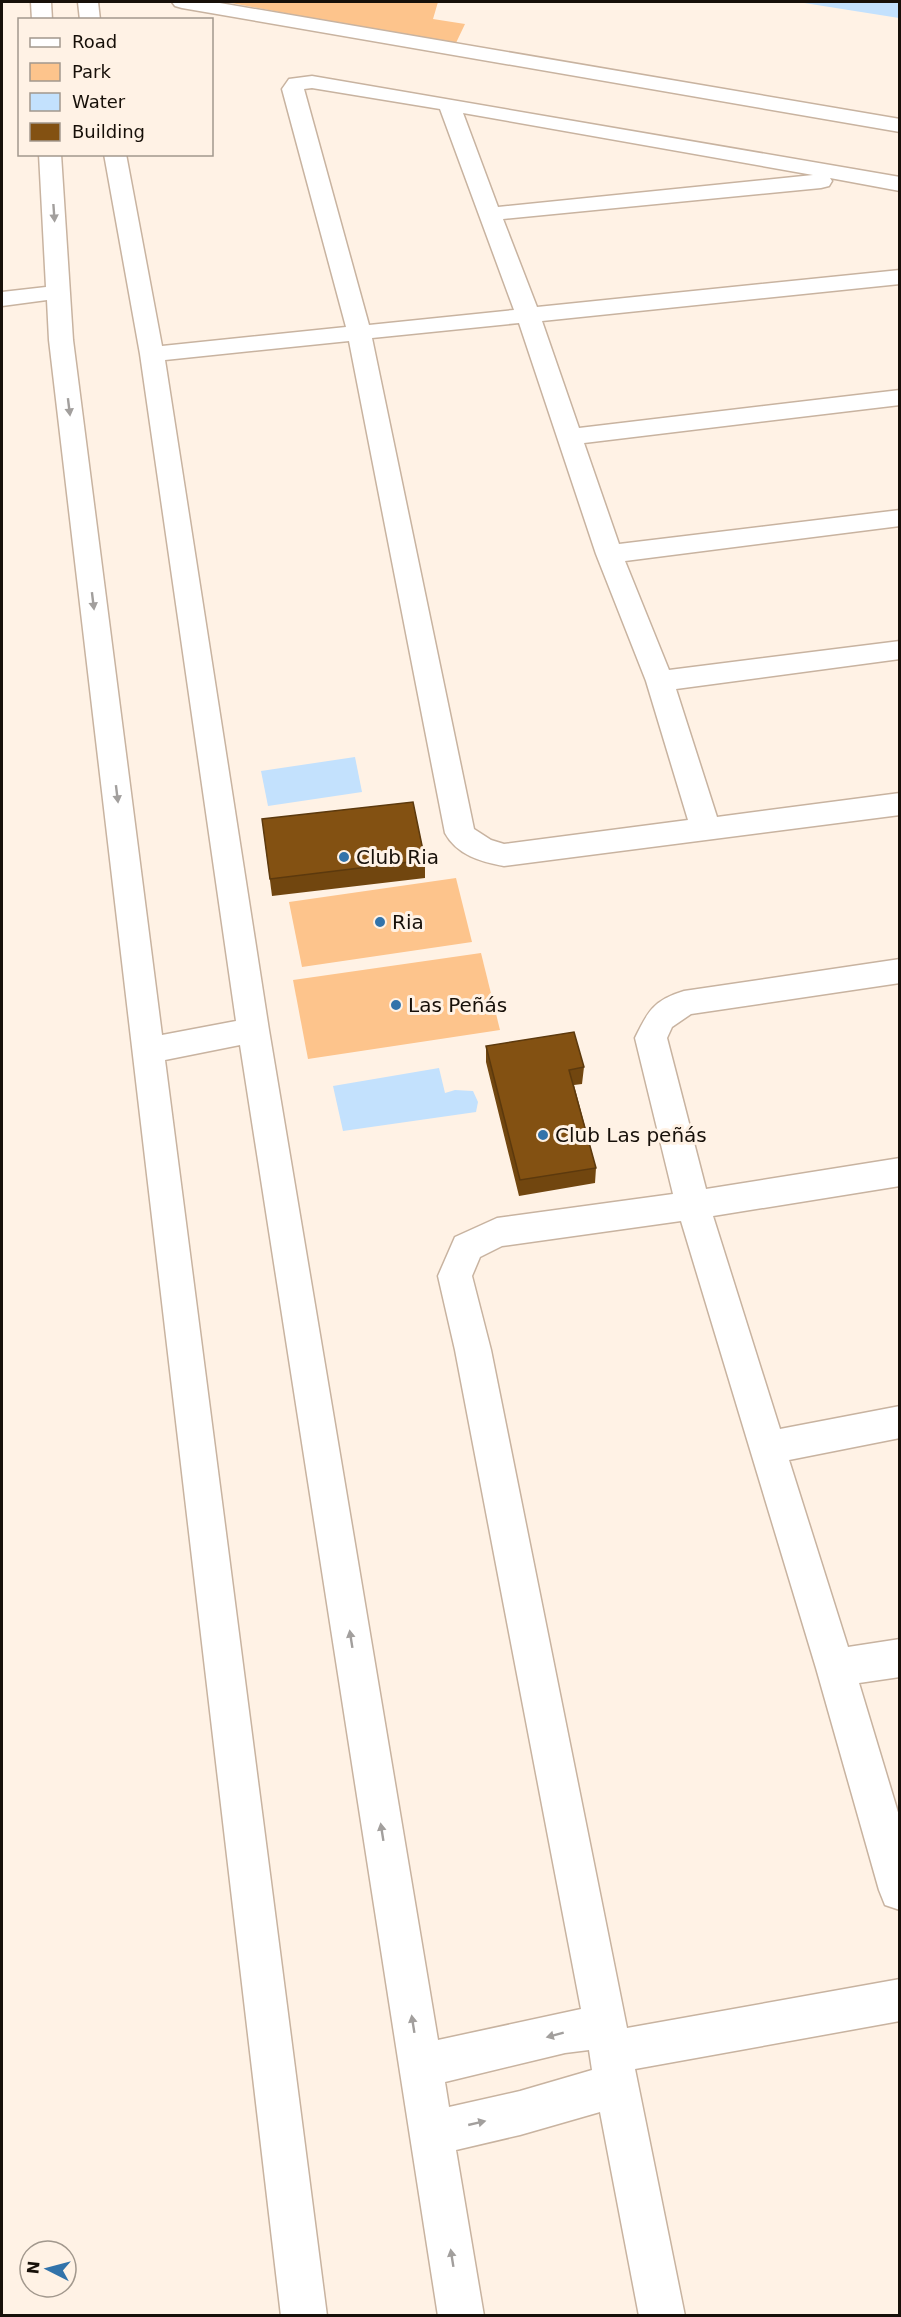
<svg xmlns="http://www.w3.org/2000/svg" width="901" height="2317" font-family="'DejaVu Sans',sans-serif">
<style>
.green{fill:#fdc48c}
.water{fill:#c3e1fd}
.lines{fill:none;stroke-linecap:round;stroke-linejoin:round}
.minor-casing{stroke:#c8b3a0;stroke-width:3}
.minor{fill:#fff;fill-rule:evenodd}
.wall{fill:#71460f}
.building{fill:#835112;stroke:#5c390d;stroke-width:1.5}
.oneway{fill:#a29f9d}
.poi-dot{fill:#3273aa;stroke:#fff2e5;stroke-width:2}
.labels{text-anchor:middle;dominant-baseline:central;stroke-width:6;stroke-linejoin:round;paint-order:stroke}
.poi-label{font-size:20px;fill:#171009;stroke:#fff2e5;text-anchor:start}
</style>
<rect width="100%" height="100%" fill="#fff2e5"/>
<g class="green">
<polygon points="226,2 438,2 433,19 465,24 455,45"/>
<polygon points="456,878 472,942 302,967 289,902"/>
<polygon points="481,953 500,1030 308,1059 293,980"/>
</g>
<g class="water">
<polygon points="798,2 899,2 899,18"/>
<polygon points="355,757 362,792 268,806 261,771"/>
<polygon points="439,1068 445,1093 455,1090 473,1091 478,1102 476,1112 343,1131 333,1086"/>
</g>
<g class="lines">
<defs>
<g id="minor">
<polygon points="31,2 51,2 52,20 32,20"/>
<polygon points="78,2 98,2 100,20 80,20"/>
<polygon points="172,2 214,2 900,119 900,132 182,8 175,6"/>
<path d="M312,76L900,177V191L830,178L832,181L829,186L821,188L503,219L537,307L900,270V284L542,321L579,428L900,390V405L584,443L619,544L900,510V526L625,561L669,670L900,641V659L676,689L717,817L900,793V815L504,866C481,862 457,855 445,833L349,341L165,360L269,1030L438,2040L581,2009L455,1350L438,1276L455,1237L497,1218L673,1194L635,1038C648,1011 654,1000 684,991L900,959V983L691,1014L672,1027L667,1038L706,1189L900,1158V1186L713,1216L780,1429L900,1406V1438L789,1460L848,1647L900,1639V1677L859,1683L900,1819V1910L885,1905L879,1890L816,1668L681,1221L502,1246L480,1257L472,1276L491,1350L627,2028L900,1979V2021L635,2069L685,2316H639L600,2112L520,2135L456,2150L484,2316H438L240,1045L165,1060L327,2316H281L49,340L47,300L2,306V292L46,287L39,154H61L73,340L162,1035L236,1021L140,354L104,154H126L162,346L346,327L282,89L289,79ZM312,88L440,109L514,310L369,325L304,89ZM463,113L813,175L498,207ZM519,323L596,554L646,681L688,820L504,844L491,840L474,829L372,338ZM589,2050L592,2070L520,2091L449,2107L445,2082L565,2053Z"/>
</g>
</defs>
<use href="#minor" class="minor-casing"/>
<use href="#minor" class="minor"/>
</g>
<g class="wall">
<polygon points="262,819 425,860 425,878 272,896"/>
<polygon points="486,1046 584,1067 582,1084 574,1085 596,1168 595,1183 519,1196 486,1062"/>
</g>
<g class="building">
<polygon points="413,802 425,860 270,879 262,819"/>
<polygon points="574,1032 584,1067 569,1070 596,1168 520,1180 486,1046"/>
</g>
<defs><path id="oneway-solid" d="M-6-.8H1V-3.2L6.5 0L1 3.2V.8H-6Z" transform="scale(1.5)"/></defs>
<g class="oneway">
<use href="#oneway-solid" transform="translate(54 213) rotate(86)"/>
<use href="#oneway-solid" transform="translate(69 407) rotate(83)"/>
<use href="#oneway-solid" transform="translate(93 601) rotate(83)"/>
<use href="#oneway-solid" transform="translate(117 794) rotate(83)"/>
<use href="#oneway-solid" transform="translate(351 1639) rotate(-99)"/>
<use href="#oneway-solid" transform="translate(382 1832) rotate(-99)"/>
<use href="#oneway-solid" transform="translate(413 2024) rotate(-99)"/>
<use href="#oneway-solid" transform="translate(555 2035) rotate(165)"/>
<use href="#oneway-solid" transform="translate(477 2123) rotate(-13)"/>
<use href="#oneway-solid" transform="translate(452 2258) rotate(-99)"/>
</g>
<g class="poi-dot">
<circle cx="344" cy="857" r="6"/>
<circle cx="380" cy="922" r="6"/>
<circle cx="396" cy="1005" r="6"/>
<circle cx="543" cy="1135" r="6"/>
</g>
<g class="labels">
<g class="poi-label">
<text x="356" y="857">Club Ria</text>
<text x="392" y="922">Ria</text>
<text x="408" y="1005">Las Peñás</text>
<text x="555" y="1135">Club Las peñás</text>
</g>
</g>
<rect width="901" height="2317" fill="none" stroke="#171009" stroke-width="6"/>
<rect x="18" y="18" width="195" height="138" fill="#fff2e5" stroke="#a2988d" stroke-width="1.5"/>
<rect x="30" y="38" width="30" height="9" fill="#ffffff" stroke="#a2988d" stroke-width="1.5"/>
<text x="72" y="48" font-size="18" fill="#171009">Road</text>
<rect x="30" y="63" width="30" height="18" fill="#fdc48c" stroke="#a2988d" stroke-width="1.5"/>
<text x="72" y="78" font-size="18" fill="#171009">Park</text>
<rect x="30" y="93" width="30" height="18" fill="#c3e1fd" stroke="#a2988d" stroke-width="1.5"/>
<text x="72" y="108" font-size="18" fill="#171009">Water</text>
<rect x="30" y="123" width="30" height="18" fill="#835112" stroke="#a2988d" stroke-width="1.5"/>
<text x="72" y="138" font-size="18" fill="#171009">Building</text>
<g transform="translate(48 2269) rotate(276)"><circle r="28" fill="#fff2e5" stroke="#a2988d" stroke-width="1.5"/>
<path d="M0-4.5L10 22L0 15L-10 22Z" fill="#3273aa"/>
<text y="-9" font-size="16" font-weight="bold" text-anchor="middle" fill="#171009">N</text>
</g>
</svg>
